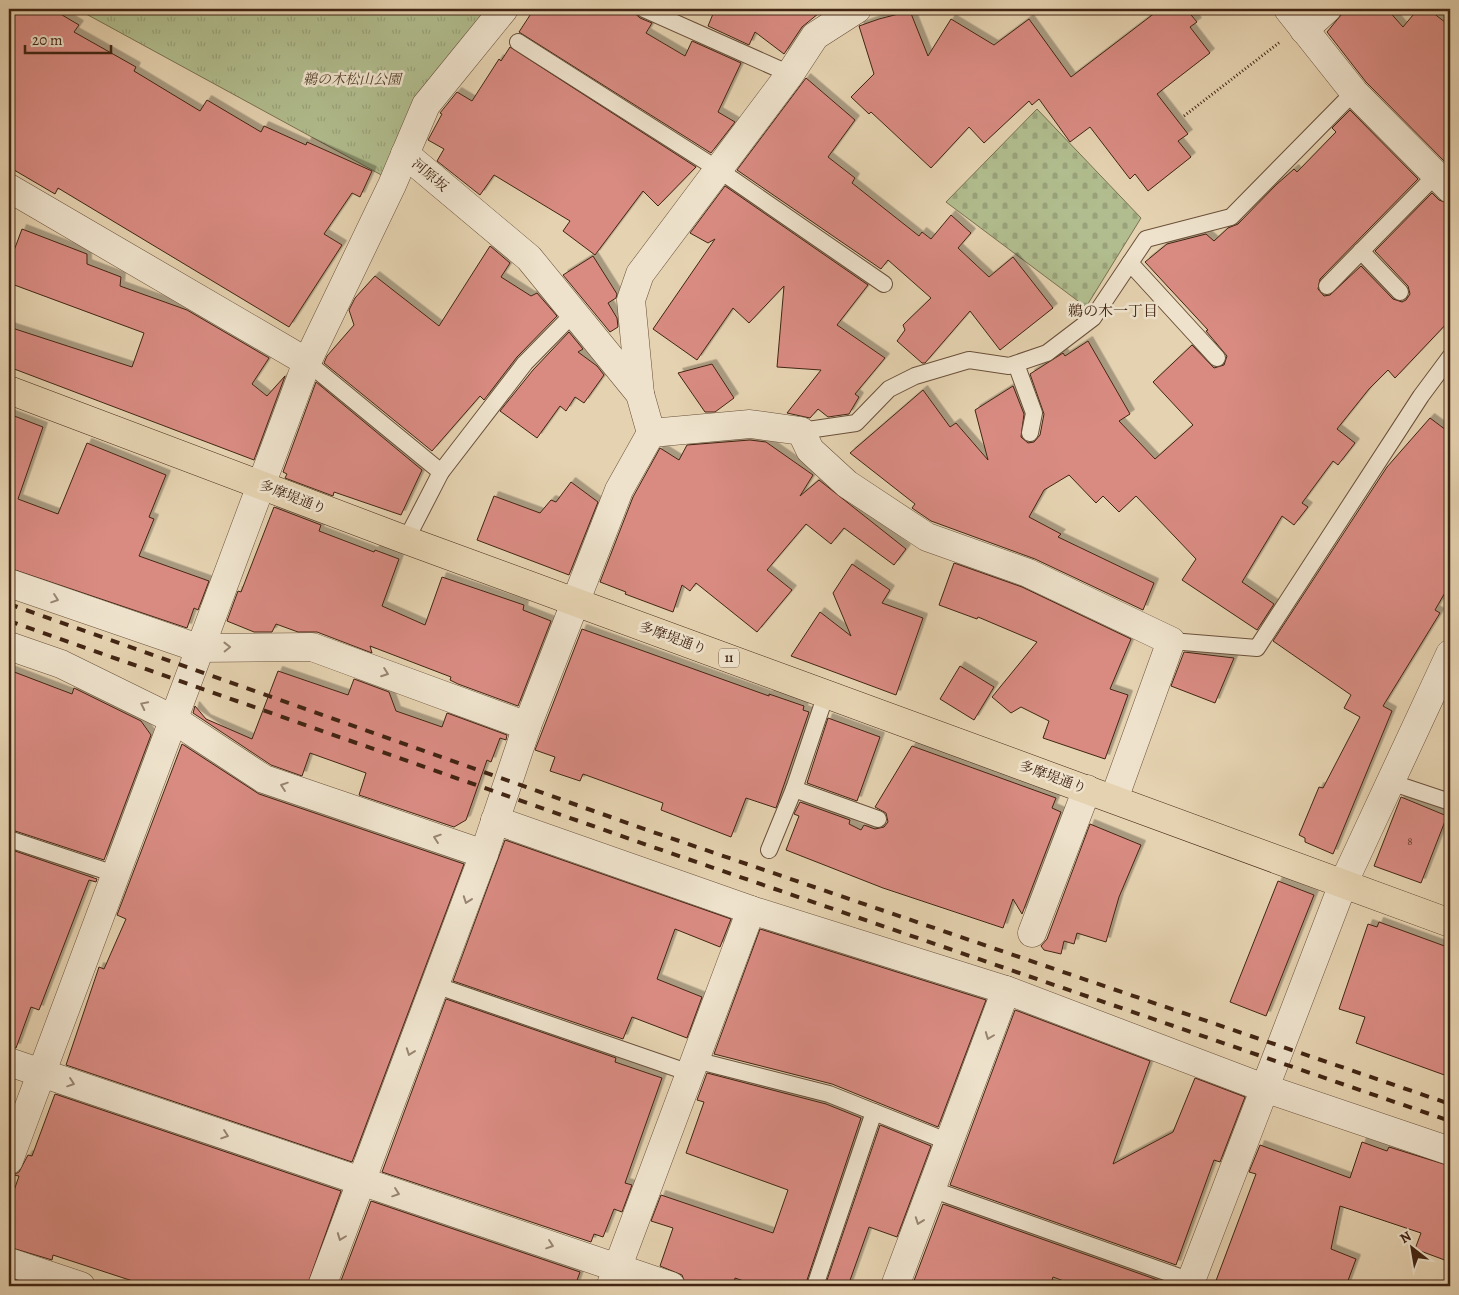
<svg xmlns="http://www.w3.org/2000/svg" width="1459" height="1295" font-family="Alegreya,'Noto Serif JP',serif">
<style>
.cemetery{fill:url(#cemetery-stones);stroke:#7a7150}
.park{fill:url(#park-tufts);stroke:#7a7150}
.building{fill:#d98b82;stroke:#422513;filter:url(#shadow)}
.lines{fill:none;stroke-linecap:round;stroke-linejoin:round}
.service-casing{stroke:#6b503a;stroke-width:18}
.minor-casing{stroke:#6b503a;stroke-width:29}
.primary-casing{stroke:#422513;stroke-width:29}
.path{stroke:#422513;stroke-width:3;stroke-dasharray:1 2.5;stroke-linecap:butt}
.service{stroke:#eee2cc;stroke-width:16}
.minor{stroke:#eee2cc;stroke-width:28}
.primary{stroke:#e5d2b0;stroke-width:28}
.rail{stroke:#422513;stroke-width:4;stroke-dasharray:9 9;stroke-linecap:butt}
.oneway{stroke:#988470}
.labels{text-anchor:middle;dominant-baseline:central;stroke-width:5;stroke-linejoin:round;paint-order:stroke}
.number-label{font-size:11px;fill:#683e2f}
.shield{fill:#eee2cc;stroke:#765e4a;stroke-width:1}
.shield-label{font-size:12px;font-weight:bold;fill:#422513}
.park-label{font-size:14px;font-style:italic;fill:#58432c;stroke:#eee2cc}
.street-label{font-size:14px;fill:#422513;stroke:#eee2cc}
.neighbourhood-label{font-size:15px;fill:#422513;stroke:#eee2cc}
</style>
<defs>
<pattern id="cemetery-stones" width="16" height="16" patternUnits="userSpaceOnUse" patternTransform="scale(1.25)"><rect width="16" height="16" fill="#b1bd8e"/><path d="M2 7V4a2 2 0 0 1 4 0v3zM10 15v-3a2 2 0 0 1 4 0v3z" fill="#99a27a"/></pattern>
<pattern id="park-tufts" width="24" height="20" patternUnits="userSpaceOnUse" patternTransform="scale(1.25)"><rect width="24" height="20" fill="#b1bd8e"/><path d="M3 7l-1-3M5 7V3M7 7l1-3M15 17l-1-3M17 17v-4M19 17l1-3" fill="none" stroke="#99a27a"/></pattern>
<filter id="shadow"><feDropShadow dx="4.5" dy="-4.5" stdDeviation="0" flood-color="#0004"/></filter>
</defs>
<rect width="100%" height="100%" fill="#e5d2b0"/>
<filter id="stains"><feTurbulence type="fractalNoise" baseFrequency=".004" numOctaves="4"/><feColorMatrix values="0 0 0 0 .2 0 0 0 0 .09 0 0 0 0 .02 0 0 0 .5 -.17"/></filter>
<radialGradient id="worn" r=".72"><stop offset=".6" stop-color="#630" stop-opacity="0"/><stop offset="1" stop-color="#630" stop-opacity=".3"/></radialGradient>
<polygon class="cemetery" points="1037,109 1141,218 1086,307 946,202"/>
<polygon class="park" points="77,9 503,9 385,177"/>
<g class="building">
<polygon points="9,9 52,9 79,25 74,32 136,67 134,71 200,111 207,100 261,132 264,126 306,145 307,142 372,171 360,197 352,193 324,234 342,245 289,327 58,188 55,194 9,167"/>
<polygon points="534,9 630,9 640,18 652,23 646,33 685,56 692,41 741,63 718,112 735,122 711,153 519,32"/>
<polygon points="715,9 824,9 802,27 784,54 755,32 749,45 708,26"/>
<polygon points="1160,9 1186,9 1197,22 1190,27 1210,53 1157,94 1188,134 1178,141 1191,157 1148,191 1135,174 1130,179 1090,127 1070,142 1039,99 1032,105 1029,101 984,143 969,127 931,168 871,112 869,114 851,97 874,74 859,26 879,19 910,11 928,56 951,19 994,45 1029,19 1071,77"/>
<polygon points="1346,9 1387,9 1403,27 1418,9 1428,9 1450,26 1450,167 1366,82 1327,32"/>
<polygon points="510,47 696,167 658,206 643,191 595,255 563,231 570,221 494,175 480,195 437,161 444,149 428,140 442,114 440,113 457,92 472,101 499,59 501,61"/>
<polygon points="806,78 855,120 828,157 855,178 852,183 919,236 922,232 931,239 951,215 971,233 958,248 989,277 1013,257 1053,308 1000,350 970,311 925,363 922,363 897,341 905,330 903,325 931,298 888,260 881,269 737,170"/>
<polygon points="1350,110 1418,179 1320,279 1318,289 1324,296 1330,295 1361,266 1393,299 1402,302 1406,300 1410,294 1408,286 1375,251 1432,193 1439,200 1450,204 1450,320 1395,378 1388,370 1369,389 1337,429 1355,443 1338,465 1333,461 1302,503 1308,507 1294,525 1282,516 1242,582 1274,604 1257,630 1182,580 1196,559 1136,496 1119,512 1103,496 1096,503 1069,475 1044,490 1029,517 1061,534 1058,537 1154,583 1143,610 1035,559 931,521 912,508 915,504 850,453 923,390 950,427 956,423 988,460 975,410 1013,386 1024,414 1021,437 1028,443 1034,442 1040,435 1044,414 1030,374 1063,353 1065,356 1088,341 1130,414 1119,421 1155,459 1193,425 1153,382 1192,345 1214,368 1224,365 1227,356 1206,331 1208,330 1145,262 1167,244 1206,234 1214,241 1228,228 1238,224 1276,185 1294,169 1297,172 1336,132 1332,128"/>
<polygon points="725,186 868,285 837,325 885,358 855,394 859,397 849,414 828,417 818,409 810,418 787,413 821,370 777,367 784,286 749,323 733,308 697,360 653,329 715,239 708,243 690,233"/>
<polygon points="22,229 87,254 87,264 121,277 120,286 187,310 269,358 252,384 267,396 285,376 254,460 9,367 9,327 132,367 144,333 9,283 9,264"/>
<polygon points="490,246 510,263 501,277 531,296 537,293 557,316 517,357 484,400 480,396 432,451 324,363 327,356 354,325 349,310 355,298 375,276 439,326"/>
<polygon points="593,256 617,294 616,298 608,303 617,318 618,327 610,332 563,275"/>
<polygon points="569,332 583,349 578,352 597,366 604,375 584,403 575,397 566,411 560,406 537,438 500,411 533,370"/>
<polygon points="712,364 734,398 715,412 705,412 678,373"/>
<polygon points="316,382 422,470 401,515 334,492 333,496 285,478 287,474 283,472"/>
<polygon points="9,414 43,427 18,499 58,514 87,443 166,475 149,517 154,519 139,556 209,581 198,610 194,608 187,628 9,568"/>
<polygon points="1430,418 1450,433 1450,584 1435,610 1440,613 1383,706 1392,711 1333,854 1305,842 1305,838 1299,835 1319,787 1323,788 1360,717 1344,708 1351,695 1273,641 1387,467"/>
<polygon points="750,440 766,442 813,475 800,496 819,480 906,549 894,565 844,528 831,544 806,524 767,570 792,590 757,632 696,583 690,591 682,585 673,612 625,594 626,592 600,582 633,497 660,448 679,460 687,445"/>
<polygon points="571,482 598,502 569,575 477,540 494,496 540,513 551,500 556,502"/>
<polygon points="274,507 321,525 319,531 374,552 375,550 399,559 382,606 425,625 442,577 524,605 523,610 551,621 518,706 458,684 450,680 451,677 370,646 372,653 317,632 298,632 276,624 272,632 254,632 227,621 238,591 241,592"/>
<polygon points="954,563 1022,587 1131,639 1110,689 1128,695 1105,759 1043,738 1049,721 1021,707 1011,713 992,697 1037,642 978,617 977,619 939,605"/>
<polygon points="852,564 890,590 882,603 923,618 896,695 791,656 820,612 851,636 833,593"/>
<polygon points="582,629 769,696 769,694 804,706 803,710 809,712 776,808 746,798 731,837 661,810 663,803 583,774 580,781 550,771 555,757 535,750"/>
<polygon points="1184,652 1234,658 1215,703 1171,686"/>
<polygon points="960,666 994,687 974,720 940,699"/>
<polygon points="9,670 72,694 74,688 141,721 151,735 104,860 9,829"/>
<polygon points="278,671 348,695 354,679 389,692 396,711 442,727 447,713 507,735 506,740 500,738 491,762 487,760 466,820 454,827 359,795 366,773 310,753 302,776 271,765 193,713 195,706 206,719 252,739"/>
<polygon points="828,718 880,737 857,801 807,783"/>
<polygon points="182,744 259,794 464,864 352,1162 66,1065 99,967 104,969 126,919 117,915"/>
<polygon points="912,746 1056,798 1052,808 1061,812 1022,914 1013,899 1003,928 883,888 786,850 799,816 794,814 800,802 850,820 849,824 861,830 864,825 875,829 884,827 888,822 886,813 875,807"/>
<polygon points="1401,797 1447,816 1421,883 1374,866"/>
<polygon points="1090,824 1141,845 1119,897 1106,942 1077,933 1074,944 1064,941 1061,954 1044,950 1041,946 1047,939"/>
<polygon points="505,840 731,919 720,947 675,929 657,979 702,997 687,1038 632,1017 623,1039 453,981"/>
<polygon points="9,849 97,879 96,882 89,880 39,1010 31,1007 16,1048 9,1047"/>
<polygon points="1278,881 1314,895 1266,1016 1230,1002"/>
<polygon points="1379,922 1450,948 1450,1077 1356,1043 1365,1017 1339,1009 1368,924 1377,927"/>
<polygon points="760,929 986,1000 938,1127 832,1084 714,1054"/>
<polygon points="446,999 616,1058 615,1062 662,1078 625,1183 632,1185 622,1212 614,1209 603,1237 594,1234 591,1242 382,1172"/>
<polygon points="1015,1010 1150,1061 1113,1164 1173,1132 1195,1078 1245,1097 1220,1162 1214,1160 1176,1265 950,1185"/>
<polygon points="707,1073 826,1104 861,1118 805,1286 758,1286 735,1278 734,1286 686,1286 682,1275 660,1266 673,1228 651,1221 661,1195 773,1233 788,1190 686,1153 704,1102 697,1100"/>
<polygon points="55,1094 341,1191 307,1286 148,1286 53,1255 52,1260 9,1247 9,1205 19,1176 13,1175 19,1172 28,1155 32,1156"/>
<polygon points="880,1125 931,1146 897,1237 869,1227 848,1286 825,1286"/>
<polygon points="1362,1142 1387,1151 1389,1147 1450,1166 1450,1262 1415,1249 1421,1233 1340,1206 1331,1249 1356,1259 1346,1286 1214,1286 1256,1174 1249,1172 1260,1145 1350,1178"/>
<polygon points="371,1201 580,1272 575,1286 339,1286"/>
<polygon points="943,1204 1166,1283 1165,1286 1077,1286 1053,1277 1050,1286 912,1286"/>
<polygon points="9,1278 32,1286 9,1286"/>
</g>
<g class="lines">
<defs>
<g id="service">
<polyline points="644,9 790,74"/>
<polyline points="518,42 719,170 884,284"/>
<polyline points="1361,251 1400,292"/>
<polyline points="1130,263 1217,358"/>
<polyline points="1327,286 1435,176"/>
<polyline points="307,362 441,472"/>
<polyline points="1016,364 1034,413 1030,433"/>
<polyline points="801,431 856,423 889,389 915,376 969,360 1009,366 1047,353 1093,318 1146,239 1231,217 1354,92"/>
<polyline points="406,540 441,472 525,363 574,313"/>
<polyline points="1171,641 1257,648 1421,396 1450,357"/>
<polyline points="1390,782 1450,802"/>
<polyline points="794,789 878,819"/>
<polyline points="9,839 115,874"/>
<polyline points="769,850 794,789 826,694"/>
<polyline points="435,985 690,1073"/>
<polyline points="695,1060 829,1094 949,1142"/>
<polyline points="931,1189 1191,1281"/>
<polyline points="815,1286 874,1112"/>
</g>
<g id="minor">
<polyline points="1288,9 1354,92 1450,189"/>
<polyline points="1304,30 1327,9"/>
<polyline points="9,188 307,362"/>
<polyline points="640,394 631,300 640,274 790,74 815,36 857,9"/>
<polyline points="651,433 750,424 801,431 810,450 847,484 927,537 1028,573 1171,641 1114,799"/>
<polyline points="9,583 198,648 312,647 527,726"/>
<polyline points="9,646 61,664 173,719 264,779 484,854"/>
<polyline points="495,820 751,910 1006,990 1264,1088 1450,1151"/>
<polyline points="1032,933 1087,789"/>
<polyline points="9,1062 671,1286"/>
<polyline points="9,1160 307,362 392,185 426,105 504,9"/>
<polyline points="9,1262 81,1286"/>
<polyline points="611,1285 751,910"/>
<polyline points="322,1286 484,854 527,726 619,490 651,433 640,394 529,258 405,154"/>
<polyline points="895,1286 1006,990"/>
<polyline points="1189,1286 1343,884 1450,654"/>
</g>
<polyline id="primary" points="9,390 406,540 1450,923"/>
</defs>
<use href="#service" class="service-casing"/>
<use href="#minor" class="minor-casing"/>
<use href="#primary" class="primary-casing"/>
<polyline class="path" points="1184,116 1280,42"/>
<use href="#service" class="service"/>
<use href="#minor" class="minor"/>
<use href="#primary" class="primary"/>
<g class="rail">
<polyline points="9,604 653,832 1450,1104"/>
<polyline points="9,621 647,845 1450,1121"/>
</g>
</g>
<defs><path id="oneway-chevron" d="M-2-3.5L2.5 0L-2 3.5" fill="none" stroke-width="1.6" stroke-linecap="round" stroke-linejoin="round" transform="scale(1.25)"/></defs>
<g class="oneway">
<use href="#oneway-chevron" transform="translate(55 599) rotate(19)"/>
<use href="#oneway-chevron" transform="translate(227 647) rotate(-1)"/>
<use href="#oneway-chevron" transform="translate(385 673) rotate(20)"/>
<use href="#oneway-chevron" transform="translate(144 705) rotate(-154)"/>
<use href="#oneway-chevron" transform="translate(284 786) rotate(-161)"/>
<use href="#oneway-chevron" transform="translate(437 838) rotate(-161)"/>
<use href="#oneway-chevron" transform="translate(467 900) rotate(110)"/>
<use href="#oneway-chevron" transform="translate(989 1036) rotate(111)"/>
<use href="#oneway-chevron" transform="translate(410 1052) rotate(110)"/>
<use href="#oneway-chevron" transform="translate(71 1083) rotate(19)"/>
<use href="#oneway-chevron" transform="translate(225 1135) rotate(19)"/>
<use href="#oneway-chevron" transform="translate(396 1193) rotate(19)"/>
<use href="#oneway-chevron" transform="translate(919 1221) rotate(110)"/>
<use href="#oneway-chevron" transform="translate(341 1237) rotate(111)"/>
<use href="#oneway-chevron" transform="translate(550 1245) rotate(19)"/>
</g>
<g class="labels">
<g class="number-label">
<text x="1410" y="841">8</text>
</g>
<rect class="shield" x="719" y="648.5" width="20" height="19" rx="4"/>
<g class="shield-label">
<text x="729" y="658">11</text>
</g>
<g class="park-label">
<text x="352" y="79">鵜の木松山公園</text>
</g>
<g class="street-label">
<text transform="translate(430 175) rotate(40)">河原坂</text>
<text transform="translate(293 497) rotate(21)">多摩堤通り</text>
<text transform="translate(673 638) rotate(20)">多摩堤通り</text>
<text transform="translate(1053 777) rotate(20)">多摩堤通り</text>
</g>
<g class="neighbourhood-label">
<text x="1113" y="311">鵜の木一丁目</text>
</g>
</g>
<rect width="1459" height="1295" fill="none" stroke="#e5d2b0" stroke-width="30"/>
<rect x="10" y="10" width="1439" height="1275" fill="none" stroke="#422513" stroke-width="2.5"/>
<rect x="15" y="15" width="1429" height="1265" fill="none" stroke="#422513"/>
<g transform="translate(1412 1248) rotate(329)" stroke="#eee2cc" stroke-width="4" paint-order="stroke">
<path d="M0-4L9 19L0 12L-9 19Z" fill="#422513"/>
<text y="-8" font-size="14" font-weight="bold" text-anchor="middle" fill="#422513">N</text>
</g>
<path d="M25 45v8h86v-8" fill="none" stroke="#422513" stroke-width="2.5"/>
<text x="32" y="45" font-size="15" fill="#422513" stroke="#eee2cc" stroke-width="4" paint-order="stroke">20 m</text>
<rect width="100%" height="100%" filter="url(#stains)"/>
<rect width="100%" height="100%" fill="url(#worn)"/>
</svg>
